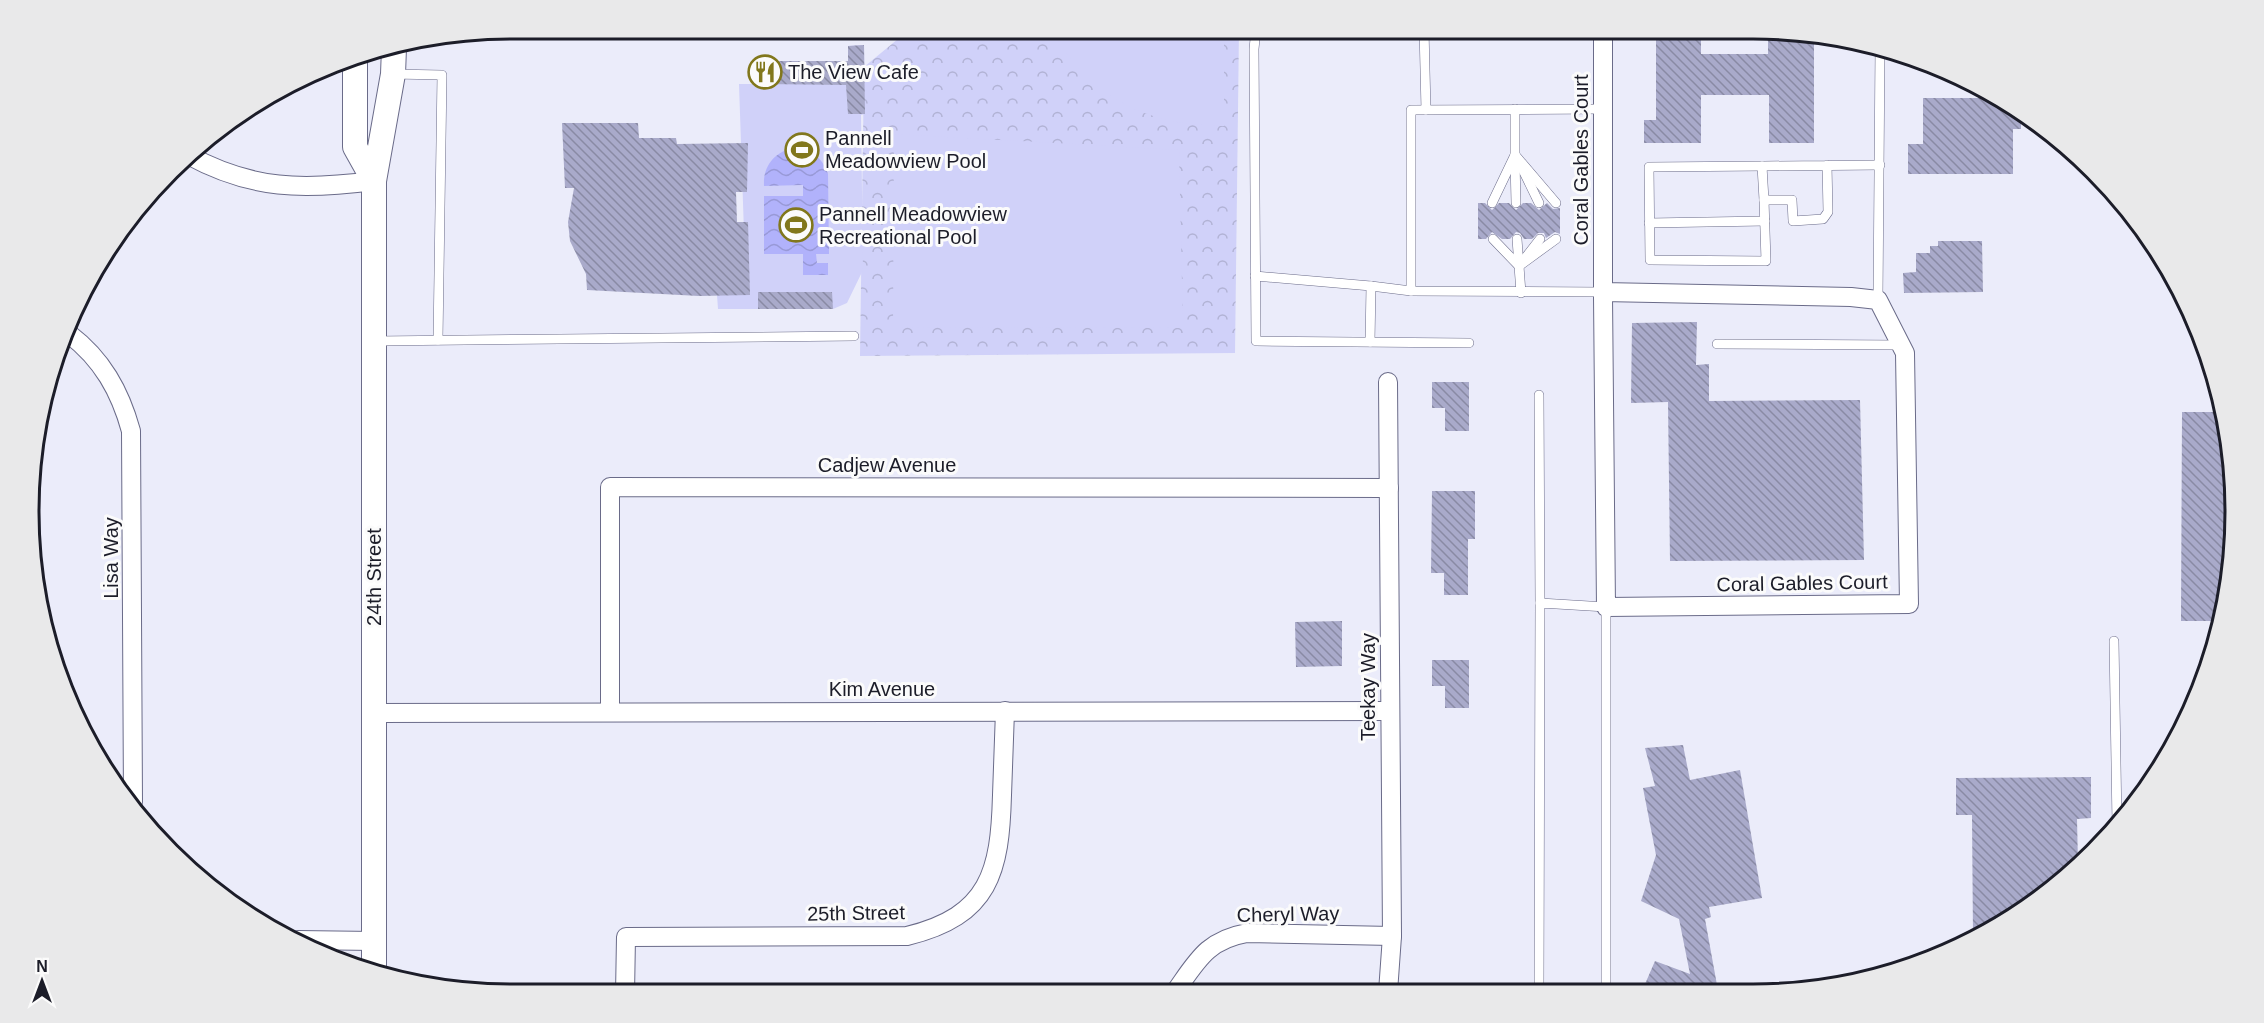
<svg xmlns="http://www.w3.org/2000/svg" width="2264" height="1023" font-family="Helvetica,sans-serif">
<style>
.park{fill:url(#park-crowns)}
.pitch{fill:#d0d1f9}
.water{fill:url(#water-waves)}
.building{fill:url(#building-back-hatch)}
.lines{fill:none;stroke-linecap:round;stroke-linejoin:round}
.service-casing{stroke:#6a6b89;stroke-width:10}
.minor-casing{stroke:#6a6b89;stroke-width:20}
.tertiary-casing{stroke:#6a6b89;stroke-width:26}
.service{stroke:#fff;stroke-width:9}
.minor{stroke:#fff;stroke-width:18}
.tertiary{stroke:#fff;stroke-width:24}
.labels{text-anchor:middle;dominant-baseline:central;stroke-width:6;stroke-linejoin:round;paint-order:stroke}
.poi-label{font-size:20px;fill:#1c1d29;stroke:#fbfbfb;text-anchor:start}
.street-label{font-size:20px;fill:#1c1d29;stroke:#fbfbfb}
.rim{fill:none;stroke:#1c1d29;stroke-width:3}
</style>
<defs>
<pattern id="park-crowns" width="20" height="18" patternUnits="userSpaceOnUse" patternTransform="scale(1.5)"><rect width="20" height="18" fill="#d0d1f9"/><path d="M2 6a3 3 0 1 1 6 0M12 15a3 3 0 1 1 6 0" fill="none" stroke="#b2b3d5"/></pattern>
<pattern id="water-waves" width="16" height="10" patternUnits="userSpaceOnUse" patternTransform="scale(1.5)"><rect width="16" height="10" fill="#b1b2fb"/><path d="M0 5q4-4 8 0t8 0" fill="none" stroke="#9899d7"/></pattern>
<pattern id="building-back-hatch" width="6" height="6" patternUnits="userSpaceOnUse" patternTransform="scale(1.5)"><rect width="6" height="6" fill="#a9aaca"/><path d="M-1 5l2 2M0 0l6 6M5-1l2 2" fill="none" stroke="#898aa4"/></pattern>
</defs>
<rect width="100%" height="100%" fill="#ebecfa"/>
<polygon class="park" points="910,29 1239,29 1235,353 860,356 864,67"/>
<g class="pitch">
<path d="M1050,29H1224V126C1174,126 1123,113 1087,77C1072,64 1061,44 1050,29Z"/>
<polygon points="864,45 865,114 861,115 863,270 847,303 833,309 718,309 717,295 746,292 739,84 753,84 753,61 848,61 848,46"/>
<polygon points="894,134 1179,150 1183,328 893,327"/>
</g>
<path class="water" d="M791,148C809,148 822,156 828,174L829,254H816L817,263H828V275H803V254H764V196H803V185L764,186C763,167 773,154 791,148Z"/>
<g class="building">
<polygon points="1656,28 1701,28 1701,54 1768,54 1768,30 1814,35 1814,143 1769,143 1769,95 1701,95 1701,143 1644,143 1644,120 1656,120"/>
<polygon points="864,45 865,114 848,114 846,85 753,84 753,61 848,61 848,46"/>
<polygon points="1923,98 1998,98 2021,110 2021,129 2013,129 2013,174 1908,174 1908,144 1923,144"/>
<polygon points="562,123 638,123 639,138 676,138 677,144 748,143 747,192 736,192 737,222 748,222 750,295 699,296 587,290 586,274 570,241 568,222 574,188 565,188"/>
<polygon points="1478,203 1485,203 1492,210 1499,203 1509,203 1516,210 1523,203 1531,203 1539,210 1547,203 1553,209 1560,208 1560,234 1555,232 1546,238 1544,233 1538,233 1532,239 1524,239 1520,233 1516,232 1510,239 1502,239 1492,232 1486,239 1478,239"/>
<polygon points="1938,241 1982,241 1983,292 1904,293 1903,273 1916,272 1916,253 1930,253 1930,246 1938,246"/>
<polygon points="758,292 832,292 833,309 758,309"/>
<polygon points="1697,322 1696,365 1709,364 1709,401 1860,400 1864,560 1670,561 1668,402 1631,403 1632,323"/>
<polygon points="1432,382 1469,382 1469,431 1445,431 1445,408 1432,408"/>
<polygon points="2182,412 2225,412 2226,417 2235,511 2226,605 2222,621 2181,621"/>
<polygon points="1432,491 1475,491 1475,539 1468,539 1468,595 1444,595 1444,573 1431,573"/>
<polygon points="1342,621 1342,666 1296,667 1295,622"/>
<polygon points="1432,660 1469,660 1469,708 1445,708 1445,686 1432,686"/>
<polygon points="1683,745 1690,780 1740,770 1762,898 1709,907 1711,917 1705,919 1717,985 1729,991 1642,991 1655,961 1690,974 1679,919 1641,901 1656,855 1643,788 1655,786 1645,748"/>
<polygon points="2091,777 2091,818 2077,819 2078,864 2047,894 1973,937 1972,815 1956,815 1956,778"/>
</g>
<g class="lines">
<defs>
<g id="service">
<polyline points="1256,29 1254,49 1256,341 1469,343"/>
<polyline points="1424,29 1426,110"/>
<polyline points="1470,29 1470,31"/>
<polyline points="393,74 442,75 438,340"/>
<polyline points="1515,155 1556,203"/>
<polyline points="1515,160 1516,203"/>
<path d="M1827,165L1828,212L1823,219L1793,221L1792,200H1764L1766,261L1650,260L1649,167C1726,166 1803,166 1880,165"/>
<polyline points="1762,166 1764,200"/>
<polyline points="1522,168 1539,203"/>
<polyline points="1492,203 1515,155 1515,109"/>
<polyline points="1649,223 1765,221"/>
<polyline points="1493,239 1519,266 1521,293"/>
<polyline points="1517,239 1519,266"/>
<polyline points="1526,257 1540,239"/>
<polyline points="1519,266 1556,239"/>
<polyline points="1255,276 1371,286 1370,342"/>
<polyline points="1371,286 1411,291 1603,292"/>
<polyline points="1411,291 1411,110 1603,109"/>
<polyline points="1878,300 1880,48"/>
<polyline points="376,341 854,336"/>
<polyline points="1717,344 1900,345"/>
<polyline points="1539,395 1540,603"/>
<polyline points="2114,641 2117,824"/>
<polyline points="1539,991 1540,603 1606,607 1606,991"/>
</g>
<g id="minor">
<path d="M188,155C252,190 303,190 374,181"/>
<polyline points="1603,292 1851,297 1878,300 1905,353 1909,604 1606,607 1603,297 1603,29"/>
<path d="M69,334C102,359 120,391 131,431L133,802"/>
<polyline points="610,712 610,487 1389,488"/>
<polyline points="374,713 1390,711"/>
<polyline points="298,940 374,941"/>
<path d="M1175,992C1197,961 1207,940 1247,933L1392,936"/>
<polyline points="1388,992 1392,936 1388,382"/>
<path d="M625,994L626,937L907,936C990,916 1000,871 1002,795C1003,767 1004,739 1005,711"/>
</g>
<g id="tertiary">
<polyline points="355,55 355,147 374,181"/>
<polyline points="374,972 374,181 393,74 394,48"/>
</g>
</defs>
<use href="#service" class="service-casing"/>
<use href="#minor" class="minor-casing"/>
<use href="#tertiary" class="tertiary-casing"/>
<use href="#service" class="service"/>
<use href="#minor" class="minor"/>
<use href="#tertiary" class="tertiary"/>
</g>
<defs>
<symbol id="restaurant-ring" viewBox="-11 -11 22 22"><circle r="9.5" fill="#fbfbfb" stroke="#81771c" stroke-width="1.5"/><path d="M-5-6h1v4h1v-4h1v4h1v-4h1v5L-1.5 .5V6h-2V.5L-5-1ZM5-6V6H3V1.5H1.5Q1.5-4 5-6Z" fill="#81771c"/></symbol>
<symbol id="stadium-ring" viewBox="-11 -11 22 22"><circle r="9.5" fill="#fbfbfb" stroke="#81771c" stroke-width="1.5"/><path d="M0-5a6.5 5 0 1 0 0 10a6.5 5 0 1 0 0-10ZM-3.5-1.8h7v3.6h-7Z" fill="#81771c"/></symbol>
</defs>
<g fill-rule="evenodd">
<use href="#restaurant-ring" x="746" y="53" width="38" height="38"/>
<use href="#stadium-ring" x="783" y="131" width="38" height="38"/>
<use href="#stadium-ring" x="777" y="206" width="38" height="38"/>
</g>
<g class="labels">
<g class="poi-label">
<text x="788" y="72">The View Cafe</text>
<text x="825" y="138">Pannell<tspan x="825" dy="23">Meadowview Pool</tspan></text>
<text x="819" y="214">Pannell Meadowview<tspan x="819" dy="23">Recreational Pool</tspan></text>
</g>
<g class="street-label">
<text transform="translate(1581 160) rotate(-90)">Coral Gables Court</text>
<text x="887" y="465">Cadjew Avenue</text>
<text transform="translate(111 558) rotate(-90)">Lisa Way</text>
<text transform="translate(374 577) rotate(-90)">24th Street</text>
<text transform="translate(1802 583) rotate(-1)">Coral Gables Court</text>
<text transform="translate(1368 687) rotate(-90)">Teekay Way</text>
<text x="882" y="689">Kim Avenue</text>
<text transform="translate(856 913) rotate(-1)">25th Street</text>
<text transform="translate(1288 914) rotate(-1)">Cheryl Way</text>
</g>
</g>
<path d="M0 0H2264V1023H0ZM511 39H1753A472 472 0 0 1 2225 511V512A472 472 0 0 1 1753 984H511A472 472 0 0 1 39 512V511A472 472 0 0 1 511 39Z" fill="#e9e9ea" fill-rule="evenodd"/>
<path class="rim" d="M511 39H1753A472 472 0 0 1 2225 511V512A472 472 0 0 1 1753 984H511A472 472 0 0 1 39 512V511A472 472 0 0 1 511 39Z"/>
<g transform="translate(42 981)" stroke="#fbfbfb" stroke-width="4.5" paint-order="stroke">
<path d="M0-4.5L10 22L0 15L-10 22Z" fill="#1c1d29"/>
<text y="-9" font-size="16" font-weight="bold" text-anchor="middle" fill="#1c1d29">N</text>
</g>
</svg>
